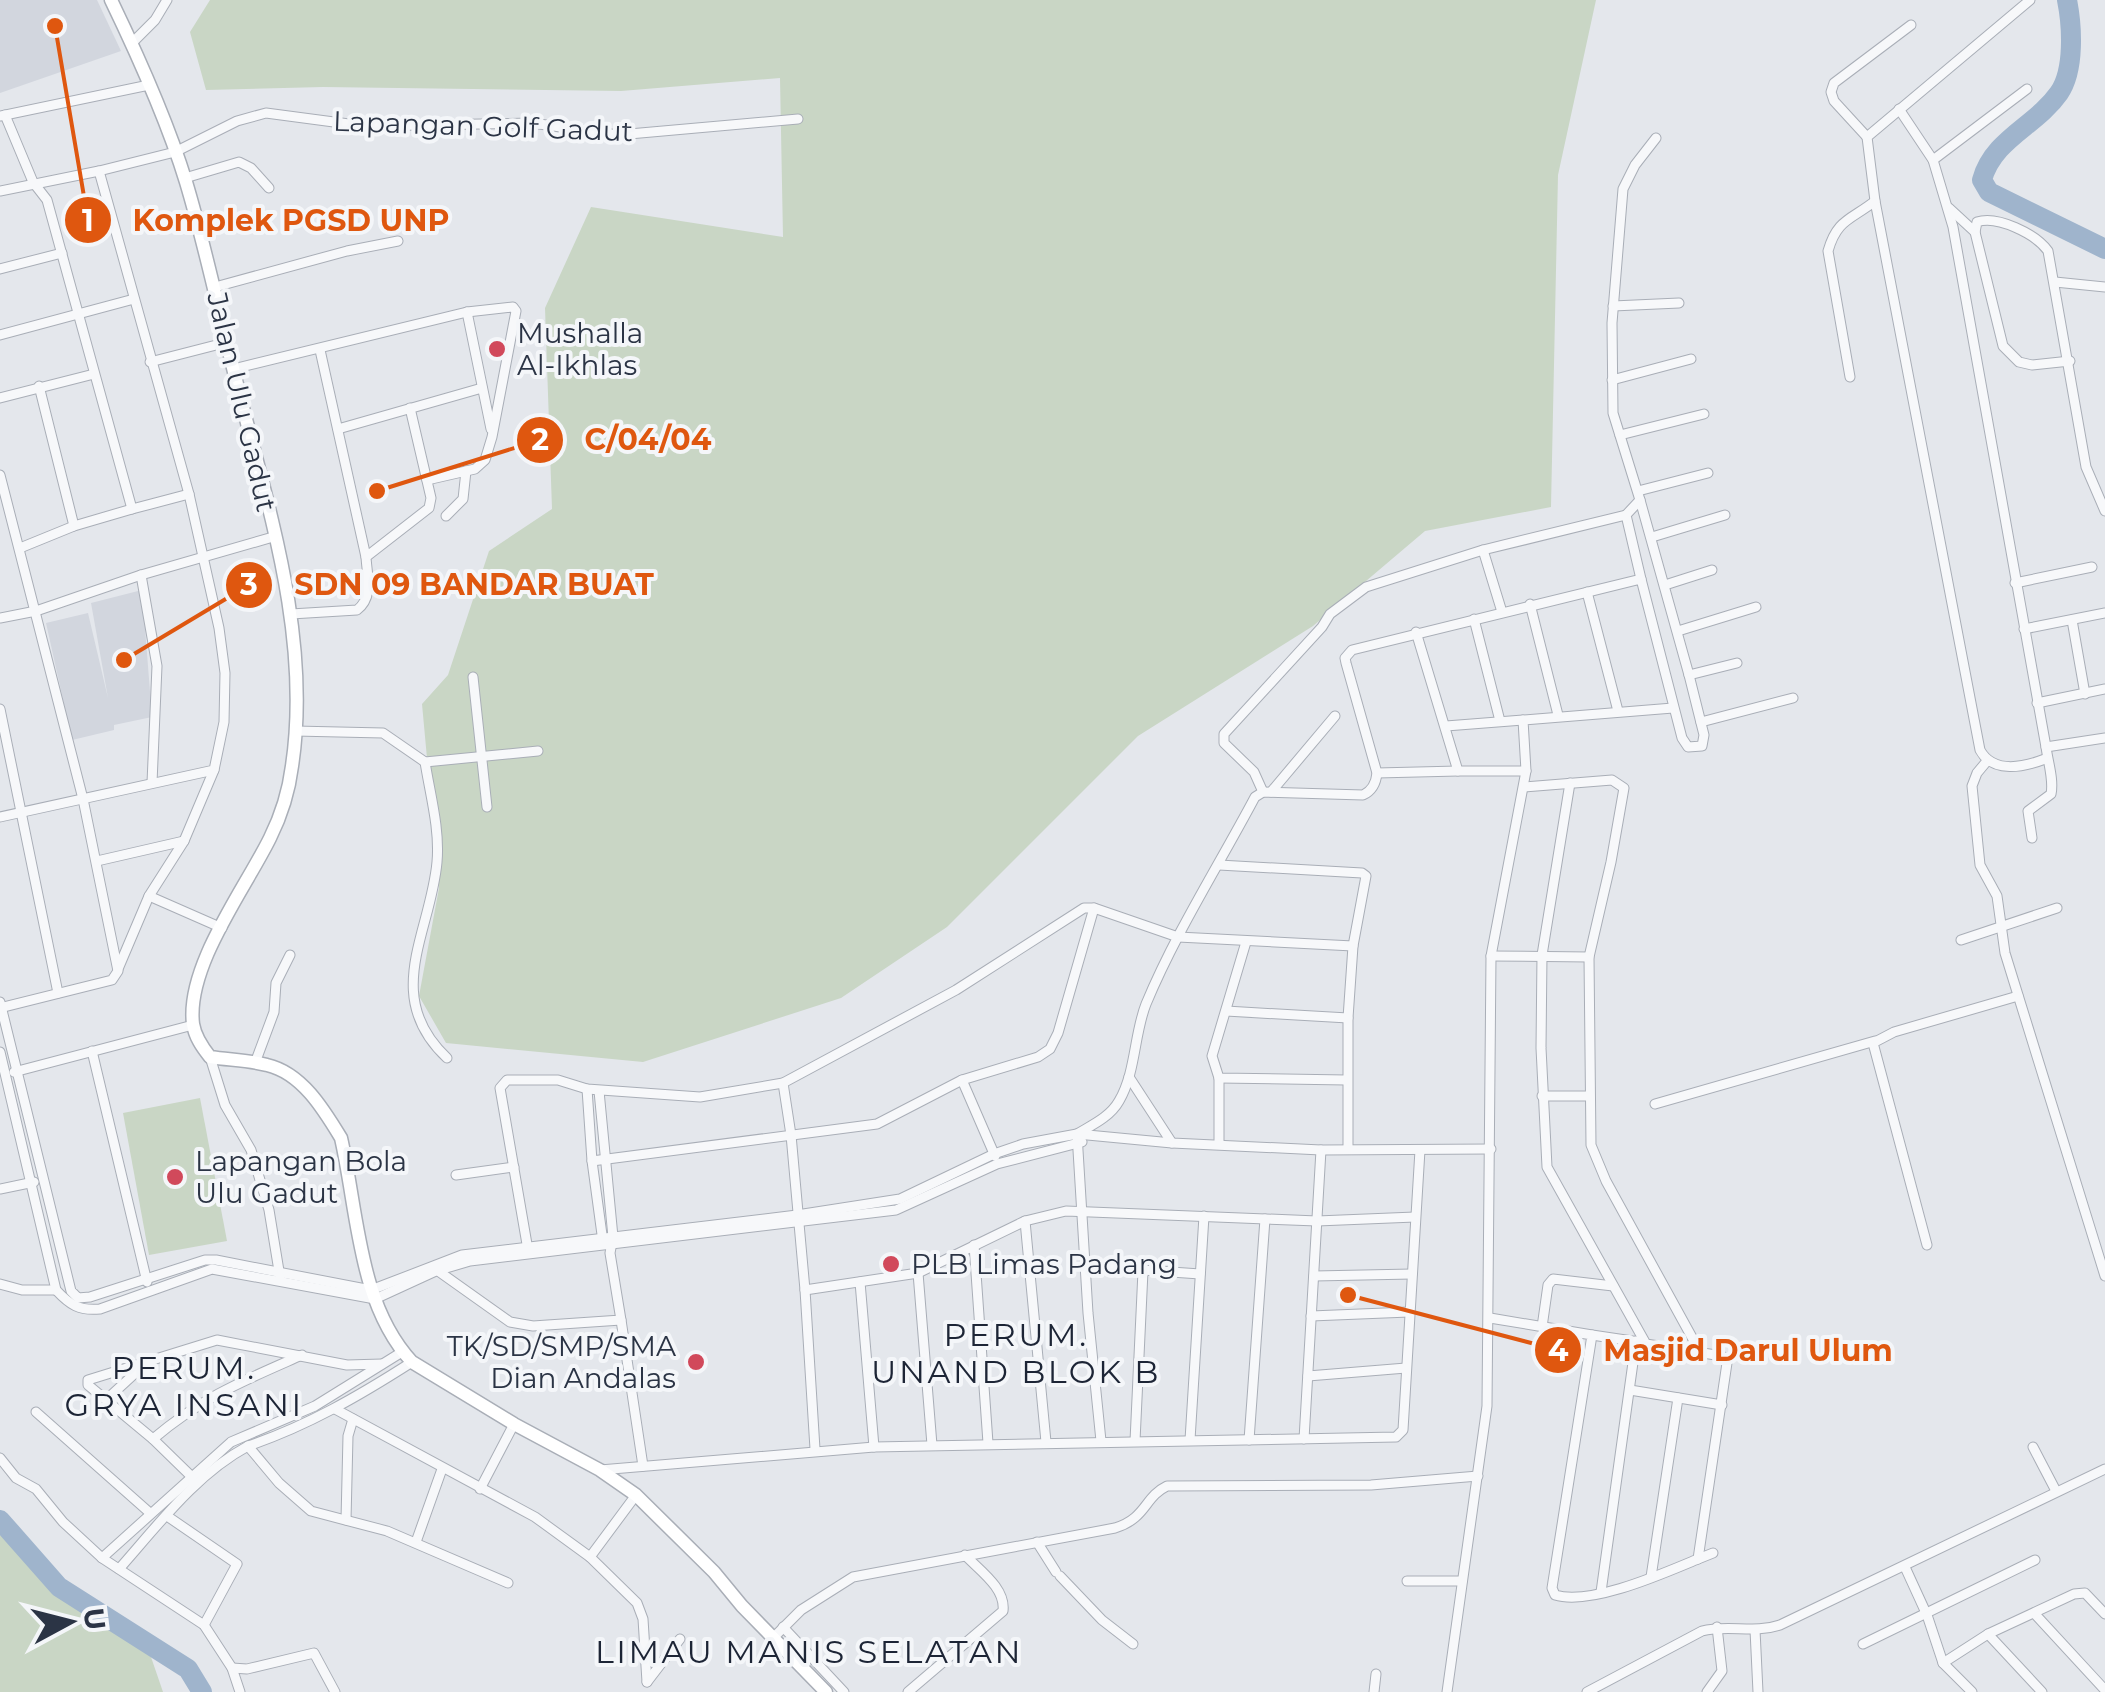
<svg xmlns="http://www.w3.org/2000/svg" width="2105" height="1692" font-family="Montserrat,sans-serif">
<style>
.built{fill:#d2d6de}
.green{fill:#c9d6c5}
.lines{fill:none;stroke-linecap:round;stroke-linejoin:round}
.river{stroke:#9fb4cc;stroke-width:20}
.street-casing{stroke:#a9aeb7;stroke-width:11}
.secondary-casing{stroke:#a9aeb7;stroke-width:15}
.street{stroke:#f7f8fa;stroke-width:9}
.secondary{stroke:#fff;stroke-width:12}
.poi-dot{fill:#d1495b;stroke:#f4f6f9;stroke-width:4}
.labels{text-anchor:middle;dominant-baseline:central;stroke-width:8;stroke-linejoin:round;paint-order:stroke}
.street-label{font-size:28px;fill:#2b3445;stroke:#f4f6f9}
.poi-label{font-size:28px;fill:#2b3445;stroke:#f4f6f9;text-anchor:start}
.quarter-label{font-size:32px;letter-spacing:2.5px;fill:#1d2536;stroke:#f4f6f9}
.leader{fill:none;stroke:#df570f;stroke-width:4}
.callout-dot{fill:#df570f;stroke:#f4f6f9;stroke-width:4}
.mark-label{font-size:30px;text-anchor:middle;font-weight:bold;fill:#fff}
.callout-label{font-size:30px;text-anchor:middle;font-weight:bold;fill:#df570f;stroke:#f4f6f9;stroke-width:8;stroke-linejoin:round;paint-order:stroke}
</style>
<rect width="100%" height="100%" fill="#e4e7ec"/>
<g class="built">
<polygon points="0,0 97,0 121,51 0,93"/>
<polygon points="142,590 152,717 114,725 114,730 72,740 46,623 88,613 108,698 91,603"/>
</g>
<g class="green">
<polygon points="210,0 1596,0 1558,175 1551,507 1425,531 1313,626 1138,736 947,927 841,998 643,1062 446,1043 419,996 439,888 422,704 448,675 489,551 552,509 545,308 591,207 783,237 780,78 621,91 323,87 206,90 190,32"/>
<polygon points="200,1098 227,1241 149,1255 123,1113"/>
<polygon points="0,1535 151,1657 163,1692 0,1692"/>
</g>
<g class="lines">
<g class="river">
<path d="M2067,0C2072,25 2075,70 2059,93C2036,126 1993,139 1982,180L1989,192L2105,249"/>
<polyline points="0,1520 59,1587 188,1669 202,1692"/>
</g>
<defs>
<g id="street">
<path d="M2030,0L1867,137L1875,201L1980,750C1993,774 2024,767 2045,759"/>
<polyline points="131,44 155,20 167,0"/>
<path d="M1899,109L1933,160L1953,227L2046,747C2048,762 2054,780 2051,794L2028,811L2032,838"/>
<polyline points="5,115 33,182 47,200 132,509 189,494"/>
<polyline points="0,116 149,85"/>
<polyline points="1867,137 1834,101 1831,92 1834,83 1911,25"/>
<polyline points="1933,160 2027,89"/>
<polyline points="185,178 239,162 251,168 269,188"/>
<polyline points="0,191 99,171"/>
<polyline points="1949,208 1975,232 2003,346 2019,362 2032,365 2070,361"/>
<path d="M1975,232L1977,222C1997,215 2036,234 2048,251L2086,467L2105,511"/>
<polyline points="0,269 62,253"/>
<polyline points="2055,282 2105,287"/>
<polyline points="215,287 347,251 398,241"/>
<polyline points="1613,306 1679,303"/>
<polyline points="467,312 491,429"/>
<polyline points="0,335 134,299"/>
<polyline points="320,350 366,557"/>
<polyline points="150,362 228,342"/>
<polyline points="233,369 467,312 513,307 516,311 492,437 485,460 475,469 427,480"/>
<path d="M1850,377L1828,251C1837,219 1851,220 1875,201"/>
<polyline points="1612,380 1691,359"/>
<polyline points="39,386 74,526"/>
<polyline points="0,398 94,374"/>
<polyline points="338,429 482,388"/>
<polyline points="1620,435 1704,414"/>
<polyline points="0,475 83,799 118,971 112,980 0,1008"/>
<polyline points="1638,491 1708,473"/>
<polyline points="1640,500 1689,675 1737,663"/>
<polyline points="446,516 463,499 466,471"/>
<polyline points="1652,537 1725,515"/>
<polyline points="20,548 74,526 132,509"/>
<polyline points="1483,550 1502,612"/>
<polyline points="141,575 157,666 152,783"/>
<polyline points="1641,579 1626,515 1640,500 1613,413 1612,323 1623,189 1635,165 1656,138"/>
<polyline points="2015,583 2092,567"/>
<polyline points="1665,585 1712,570"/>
<polyline points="1587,592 1618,711"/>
<polyline points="1530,604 1558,715"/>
<path d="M291,614L357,610C374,597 367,576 366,557L429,508L431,498L410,408"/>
<polyline points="0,618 36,611 141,575 273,537"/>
<polyline points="1474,619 1500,721"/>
<polyline points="2072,620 2085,694"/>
<polyline points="2024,629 2105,613"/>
<polyline points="1678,631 1756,607"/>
<polyline points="1416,632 1458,771 1526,771 1523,720 1673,708"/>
<polyline points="473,677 487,807"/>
<polyline points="2037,703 2105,689"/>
<polyline points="0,709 58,993"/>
<polyline points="1701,722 1793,698"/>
<polyline points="1446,726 1523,720"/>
<polyline points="295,731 383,733 425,762 538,751"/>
<polyline points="2046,747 2105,738"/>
<polyline points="1987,761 1977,773 1972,786 1980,865 1997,896 2005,953 2105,1276"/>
<path d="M425,762C430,794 440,829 437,862C431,932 381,996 447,1058"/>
<polyline points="1377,773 1458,771"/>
<polyline points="1524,787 1612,780 1624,788 1611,862 1589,957 1591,1145 1606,1181 1700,1352"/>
<polyline points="1263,792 1254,772 1224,743 1224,734 1322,627 1330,614 1366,587 1483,550 1626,515"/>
<polyline points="1271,792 1335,716"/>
<polyline points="0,817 214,770 224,722 225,673 219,628 189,494 99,171 175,152 237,121 266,113 364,126 532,123 618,135 798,119"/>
<polyline points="97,861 184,841"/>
<polyline points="1219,865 1362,873 1366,876 1353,946 1348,1018 1348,1149"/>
<polyline points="149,896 222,928"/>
<polyline points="1961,940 2057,908"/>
<polyline points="1246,942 1212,1056 1219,1078 1346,1080"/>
<polyline points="1491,956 1589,957"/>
<polyline points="118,969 149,896 184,841 214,770"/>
<polyline points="0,1002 71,1291 78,1298 90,1297 205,1260 216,1260 371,1290 462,1255 797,1215 900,1199 994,1154 1023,1144 1077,1134 1172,1143 1321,1150 1491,1149"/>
<polyline points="1226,1011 1348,1018"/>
<polyline points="92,1051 147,1282"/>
<path d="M0,1052L56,1290C70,1305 79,1311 100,1309L212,1269L375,1299L436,1271L470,1261L896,1210L997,1164L1082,1142"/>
<polyline points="210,1057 225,1105 251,1150 269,1210 280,1277"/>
<polyline points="255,1063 274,1012 276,983 290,955"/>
<polyline points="14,1072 193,1025"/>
<polyline points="1129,1077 1172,1143"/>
<polyline points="1219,1078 1219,1144"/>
<polyline points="962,1080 995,1156"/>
<polyline points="783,1083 791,1135 805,1290 815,1449"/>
<polyline points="587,1089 592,1161 603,1242"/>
<polyline points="1542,1096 1588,1096"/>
<polyline points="1655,1104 1875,1041"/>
<polyline points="592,1161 877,1124 962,1080 1038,1057 1050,1049 1058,1033 1094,908"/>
<polyline points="456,1175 514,1167"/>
<polyline points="0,1189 34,1182"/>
<polyline points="1025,1221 1046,1442"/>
<polyline points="974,1245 988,1443"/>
<polyline points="1927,1245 1873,1043 1894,1032 2018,996"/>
<polyline points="528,1250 500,1088 507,1080 558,1080 587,1089 700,1097 783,1083 956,990 1084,908 1094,908 1178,937 1353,946"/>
<polyline points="1085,1266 1200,1274"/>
<polyline points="434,1268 510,1322 533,1326 621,1320 610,1253 613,1237 599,1091"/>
<polyline points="918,1273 932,1445"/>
<polyline points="1314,1276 1412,1274"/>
<polyline points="860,1282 874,1447"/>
<polyline points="0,1284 22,1290 56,1290"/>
<polyline points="805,1290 918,1273 1025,1221 1066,1211 1317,1221 1415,1217"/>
<polyline points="1311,1316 1409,1312"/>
<path d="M1490,1318L1592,1335L1552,1588L1555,1595C1591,1606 1664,1573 1698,1559L1727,1363L1722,1356L1646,1344L1547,1167L1541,1048L1542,955L1570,783"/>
<polyline points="621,1320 643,1466"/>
<polyline points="1542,1327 1548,1285 1553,1279 1613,1286"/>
<polyline points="1592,1335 1639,1342"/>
<polyline points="1308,1376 1406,1368"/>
<polyline points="1630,1390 1722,1405"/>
<polyline points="107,1399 144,1365"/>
<polyline points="335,1409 535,1517 590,1557 637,1603 643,1619 647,1682"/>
<polyline points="36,1412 150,1513"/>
<path d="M153,1439C204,1396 243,1381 302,1355"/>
<polyline points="1304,1439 1321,1150"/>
<polyline points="1190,1440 1204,1216"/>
<polyline points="1249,1440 1265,1219"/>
<path d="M1101,1441L1088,1313L1077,1134C1092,1125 1110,1117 1119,1101C1136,1072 1134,1034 1146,1004C1176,932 1219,865 1255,797L1263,792L1363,795C1372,791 1376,783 1377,773L1346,663L1345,658L1352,650L1641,579L1682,738L1688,747L1702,746L1704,735L1689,675"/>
<polyline points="1135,1441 1143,1271"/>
<path d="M248,1446C307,1426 359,1396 412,1362"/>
<polyline points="2033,1447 2056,1491"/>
<polyline points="0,1458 16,1478 36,1489 63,1522 102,1558 204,1625 232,1668 240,1692"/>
<polyline points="600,1470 874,1447 1396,1437 1403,1430 1420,1150"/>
<polyline points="192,1477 153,1439 88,1385 88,1380 217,1340 347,1365 382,1364"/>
<polyline points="480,1489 514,1424"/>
<polyline points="167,1516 237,1564 204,1625"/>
<polyline points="346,1520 348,1436 353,1419"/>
<polyline points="416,1542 442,1469"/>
<polyline points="1037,1542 1056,1572"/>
<polyline points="590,1557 636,1495"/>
<polyline points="102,1558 231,1442 315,1406 402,1352"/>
<polyline points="1698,1559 1713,1553"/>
<polyline points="1905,1567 1927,1615 1943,1663 1972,1692"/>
<path d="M119,1569C158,1525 196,1474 248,1446L279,1483L311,1511L387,1531L508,1583"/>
<polyline points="1060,1576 1102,1620 1133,1644"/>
<polyline points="1651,1577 1678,1398"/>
<polyline points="1407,1581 1462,1581"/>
<polyline points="1601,1592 1636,1341"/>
<polyline points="2034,1613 2105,1690"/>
<polyline points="783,1627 844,1692"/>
<polyline points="1755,1630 1758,1692"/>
<polyline points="1988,1634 2042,1692"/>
<path d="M773,1638L801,1610L853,1577L1115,1528C1147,1518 1144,1497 1167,1486L1371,1485L1478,1476"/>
<polyline points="1863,1644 2035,1560"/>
<polyline points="1943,1663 1988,1634 2074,1594 2085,1593 2105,1614"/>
<polyline points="232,1668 247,1669 314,1653 335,1692"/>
<polyline points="647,1682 680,1639"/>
<path d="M908,1692L1003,1611C1006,1588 979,1570 965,1555"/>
<polyline points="1374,1692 1376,1674"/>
<polyline points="1447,1692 1487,1406 1491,956 1526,771"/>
<path d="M1587,1692L1702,1631C1728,1624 1754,1634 1780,1625L2105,1469"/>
<polyline points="1707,1692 1722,1671 1717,1627"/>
</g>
<path id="secondary" d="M111,0C139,58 167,120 186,182C205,245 218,308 234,372C265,499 312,633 292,766C289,790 281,816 270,838C245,889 186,966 193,1024C195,1037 202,1047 210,1057C229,1060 249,1060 267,1065C302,1073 324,1110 341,1138C358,1212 358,1304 412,1362L514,1424L600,1470L636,1495L714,1572L742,1606L826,1692"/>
</defs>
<use href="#street" class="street-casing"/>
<use href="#secondary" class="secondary-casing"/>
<use href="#street" class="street"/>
<use href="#secondary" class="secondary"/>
</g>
<g class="poi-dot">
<circle cx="497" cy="349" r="10"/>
<circle cx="175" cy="1177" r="10"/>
<circle cx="891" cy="1264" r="10"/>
<circle cx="696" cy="1362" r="10"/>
</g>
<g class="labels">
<g class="street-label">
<text transform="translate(483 126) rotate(2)">Lapangan Golf Gadut</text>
<text transform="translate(242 402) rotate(77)">Jalan Ulu Gadut</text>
</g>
<g class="poi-label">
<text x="517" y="333">Mushalla<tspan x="517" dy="32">Al-Ikhlas</tspan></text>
<text x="195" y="1161">Lapangan Bola<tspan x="195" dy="32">Ulu Gadut</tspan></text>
<text x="911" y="1264">PLB Limas Padang</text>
<text x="676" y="1346" text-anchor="end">TK/SD/SMP/SMA<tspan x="676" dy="32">Dian Andalas</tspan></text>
</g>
<g class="quarter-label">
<text x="1016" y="1334">PERUM.<tspan x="1016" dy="37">UNAND BLOK B</tspan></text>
<text x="184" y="1367">PERUM.<tspan x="184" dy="37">GRYA INSANI</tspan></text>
<text x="809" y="1651">LIMAU MANIS SELATAN</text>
</g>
</g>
<path class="leader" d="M55 26L88 220M377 491L540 440M124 660L249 585M1348 1295L1558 1350"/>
<g class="callout-dot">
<circle cx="55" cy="26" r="10"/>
<circle cx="377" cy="491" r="10"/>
<circle cx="124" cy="660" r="10"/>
<circle cx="1348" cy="1295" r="10"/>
<circle cx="88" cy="220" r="25"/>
<circle cx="540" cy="440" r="25"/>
<circle cx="249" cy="585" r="25"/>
<circle cx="1558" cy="1350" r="25"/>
</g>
<g class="mark-label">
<text x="88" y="231">1</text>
<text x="540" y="450">2</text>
<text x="249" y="595">3</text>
<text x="1558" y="1361">4</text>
</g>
<g class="callout-label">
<text x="291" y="231">Komplek PGSD UNP</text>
<text x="648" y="450">C/04/04</text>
<text x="474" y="595">SDN 09 BANDAR BUAT</text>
<text x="1748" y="1361">Masjid Darul Ulum</text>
</g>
<g transform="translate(70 1622) rotate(83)" stroke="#f4f6f9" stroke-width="8" paint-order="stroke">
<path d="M0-8L18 38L0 25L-18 38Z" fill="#2b3445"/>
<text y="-15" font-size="28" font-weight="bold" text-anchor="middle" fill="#2b3445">U</text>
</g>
</svg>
